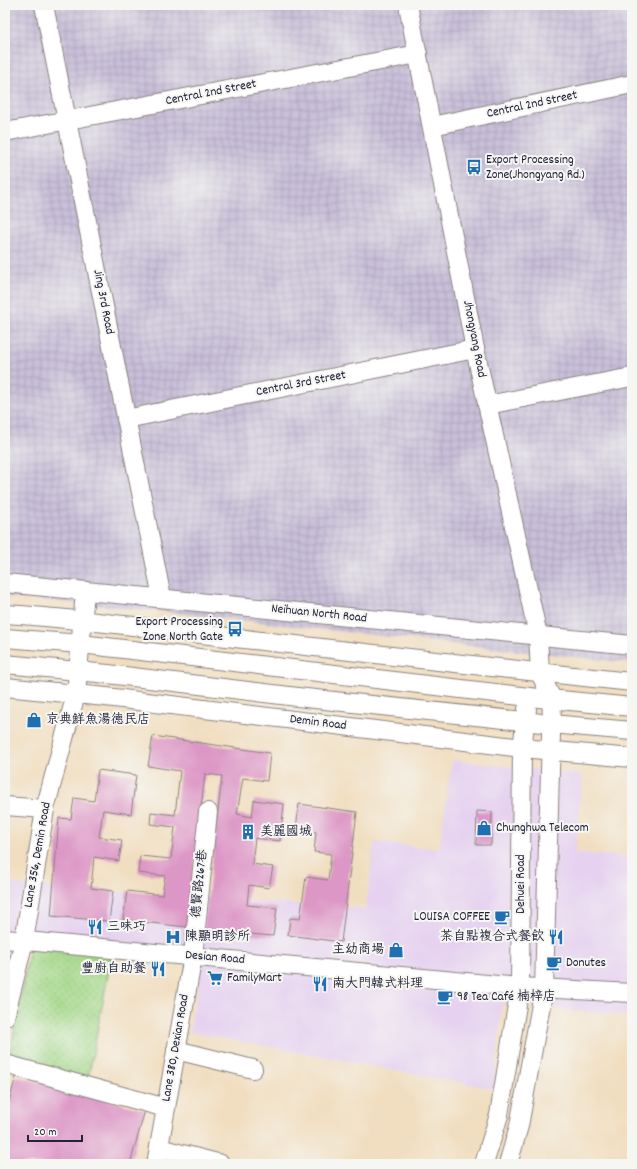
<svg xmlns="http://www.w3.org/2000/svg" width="637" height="1169" font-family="Dekko,'LXGW WenKai TC',sans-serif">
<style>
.built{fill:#e6d2f0}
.industrial{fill:url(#industrial-grid)}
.green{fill:url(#green-dots);stroke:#637d62}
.building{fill:#dd97c6}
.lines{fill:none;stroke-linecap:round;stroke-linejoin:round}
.minor-casing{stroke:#8a807e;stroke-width:20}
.minor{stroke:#fff;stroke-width:18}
.labels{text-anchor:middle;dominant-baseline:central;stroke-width:4;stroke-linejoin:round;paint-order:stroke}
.street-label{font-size:13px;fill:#22223b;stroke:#f6f6f2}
.poi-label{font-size:13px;fill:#22223b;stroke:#f6f6f2;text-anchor:start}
</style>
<defs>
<pattern id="industrial-grid" width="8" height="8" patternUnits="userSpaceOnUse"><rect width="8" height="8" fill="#c8bfd8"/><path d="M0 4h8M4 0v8" fill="none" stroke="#aca4ba"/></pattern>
<pattern id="green-dots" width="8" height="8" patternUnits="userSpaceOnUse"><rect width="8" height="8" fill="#a4d889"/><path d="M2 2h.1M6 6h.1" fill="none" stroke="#8db977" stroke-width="1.8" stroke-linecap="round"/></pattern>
</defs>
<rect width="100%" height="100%" fill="#f6f6f2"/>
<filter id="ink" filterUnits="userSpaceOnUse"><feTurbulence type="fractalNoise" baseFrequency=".025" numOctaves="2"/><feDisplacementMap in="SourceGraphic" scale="8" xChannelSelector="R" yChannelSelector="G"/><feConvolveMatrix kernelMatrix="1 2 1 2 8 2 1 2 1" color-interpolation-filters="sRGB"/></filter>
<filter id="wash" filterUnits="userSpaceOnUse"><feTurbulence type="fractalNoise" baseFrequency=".012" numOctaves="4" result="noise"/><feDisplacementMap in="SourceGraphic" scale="16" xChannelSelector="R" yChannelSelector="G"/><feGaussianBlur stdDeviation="0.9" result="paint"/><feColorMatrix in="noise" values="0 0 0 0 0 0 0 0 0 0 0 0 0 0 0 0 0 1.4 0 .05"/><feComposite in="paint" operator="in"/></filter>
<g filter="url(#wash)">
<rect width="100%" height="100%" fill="#f1dec0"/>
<polygon class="built" points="452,760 583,775 575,853 632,857 632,1016 502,1004 494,1089 189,1032 205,951 19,933 5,988 5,884 366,909 374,842 439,849"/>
<polygon class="industrial" points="5,5 632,5 632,663 498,649 168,612 5,597"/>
<polygon class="green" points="31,944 112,954 88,1079 9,1058"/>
<g id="blocks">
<g class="building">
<polygon points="153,736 270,753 267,781 243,778 237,814 252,817 254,800 284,804 280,841 255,838 252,864 273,867 269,888 249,885 247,905 277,908 273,936 204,930 222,776 205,774 187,927 123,920 127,891 162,895 165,876 138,873 140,856 171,859 175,827 150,824 151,812 175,815 180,771 148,766"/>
<polygon points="98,770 136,775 131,814 103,810 99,837 122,840 119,861 94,857 91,888 113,891 109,921 51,916 59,818 71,819 74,798 94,801"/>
<polygon points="299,804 357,812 341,942 288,935 290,918 300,919 306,877 328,880 331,854 314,852 316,832 296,829"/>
<polygon points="477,811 492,812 491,845 476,845"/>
<polygon points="5,956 9,957 6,972 5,972"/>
<rect x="485" y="989" width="15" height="10"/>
<polygon points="16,1076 145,1110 130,1164 9,1164 5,1163 5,1117"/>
</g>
</g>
</g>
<g filter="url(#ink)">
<use href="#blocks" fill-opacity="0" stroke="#8a807e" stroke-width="1"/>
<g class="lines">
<defs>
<g id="minor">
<polyline points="44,5 162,598"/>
<polyline points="408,5 475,349 538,635 540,673 552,699 544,988 519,1126 508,1164"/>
<polyline points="432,126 632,84"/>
<polyline points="5,132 418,54"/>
<polyline points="487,405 632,377"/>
<polyline points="126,419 475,349"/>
<polyline points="5,583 632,645"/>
<path d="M5,614C85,619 165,630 245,639C374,654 503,669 632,682"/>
<polyline points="5,638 81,644 529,697 632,707"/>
<polyline points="5,664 108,674 306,698 551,724 632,731"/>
<polyline points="5,687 106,697 522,748 632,758"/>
<polyline points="5,806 45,809"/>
<polyline points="5,939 520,987 632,993"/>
<polyline points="5,1017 24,941 45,809 76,694 85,592"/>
<polyline points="176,1050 253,1069"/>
<polyline points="5,1064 166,1108"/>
<polyline points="159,1148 221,1164"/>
<polyline points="156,1164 193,956 208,812"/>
<polyline points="484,1164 499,1115 520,987 522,748 527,709"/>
</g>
</defs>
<use href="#minor" class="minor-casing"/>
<use href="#minor" class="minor"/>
</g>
</g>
<defs>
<symbol id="bus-bare" viewBox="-9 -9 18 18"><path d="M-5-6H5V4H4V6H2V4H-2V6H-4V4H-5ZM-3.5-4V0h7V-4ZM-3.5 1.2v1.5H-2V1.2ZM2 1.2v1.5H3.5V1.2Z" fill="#1f6fb2" stroke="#f6f6f2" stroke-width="2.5" paint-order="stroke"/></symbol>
<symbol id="shop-bare" viewBox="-9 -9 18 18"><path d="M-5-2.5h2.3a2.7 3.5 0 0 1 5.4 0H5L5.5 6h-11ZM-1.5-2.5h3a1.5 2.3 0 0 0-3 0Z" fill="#1f6fb2" stroke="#f6f6f2" stroke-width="2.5" paint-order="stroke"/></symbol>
<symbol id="building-bare" viewBox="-9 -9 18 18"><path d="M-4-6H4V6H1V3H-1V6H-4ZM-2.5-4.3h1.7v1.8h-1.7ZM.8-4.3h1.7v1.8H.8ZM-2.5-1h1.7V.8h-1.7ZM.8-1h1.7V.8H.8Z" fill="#1f6fb2" stroke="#f6f6f2" stroke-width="2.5" paint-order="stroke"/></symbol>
<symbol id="cafe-bare" viewBox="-9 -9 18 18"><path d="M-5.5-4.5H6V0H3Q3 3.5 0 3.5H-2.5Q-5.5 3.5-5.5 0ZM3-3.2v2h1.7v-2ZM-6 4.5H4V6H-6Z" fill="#1f6fb2" stroke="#f6f6f2" stroke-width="2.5" paint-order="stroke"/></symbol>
<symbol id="restaurant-bare" viewBox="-9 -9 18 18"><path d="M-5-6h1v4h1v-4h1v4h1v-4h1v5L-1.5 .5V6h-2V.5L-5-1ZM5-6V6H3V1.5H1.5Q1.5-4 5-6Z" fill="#1f6fb2" stroke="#f6f6f2" stroke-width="2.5" paint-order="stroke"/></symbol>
<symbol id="hospital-bare" viewBox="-9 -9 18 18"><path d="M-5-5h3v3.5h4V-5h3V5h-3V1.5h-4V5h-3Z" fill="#1f6fb2" stroke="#f6f6f2" stroke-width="2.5" paint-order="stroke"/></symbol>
<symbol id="supermarket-bare" viewBox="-9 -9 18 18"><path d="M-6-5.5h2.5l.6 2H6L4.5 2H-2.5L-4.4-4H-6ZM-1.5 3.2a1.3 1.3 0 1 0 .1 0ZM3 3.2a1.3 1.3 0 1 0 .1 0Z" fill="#1f6fb2" stroke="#f6f6f2" stroke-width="2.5" paint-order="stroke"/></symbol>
</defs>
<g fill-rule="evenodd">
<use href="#bus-bare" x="463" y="156" width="22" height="22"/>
<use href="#bus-bare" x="224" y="618" width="22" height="22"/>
<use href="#shop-bare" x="23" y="709" width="22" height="22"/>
<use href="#shop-bare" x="473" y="817" width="22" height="22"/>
<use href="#building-bare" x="237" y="821" width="22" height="22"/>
<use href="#cafe-bare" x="491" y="906" width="22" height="22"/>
<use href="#restaurant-bare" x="84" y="916" width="22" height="22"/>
<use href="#hospital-bare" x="162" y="926" width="22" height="22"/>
<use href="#restaurant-bare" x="545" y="926" width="22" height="22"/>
<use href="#shop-bare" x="385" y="939" width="22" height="22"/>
<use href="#cafe-bare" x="543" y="952" width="22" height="22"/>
<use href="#restaurant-bare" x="147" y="958" width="22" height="22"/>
<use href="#supermarket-bare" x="204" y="967" width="22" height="22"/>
<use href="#restaurant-bare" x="309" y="973" width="22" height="22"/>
<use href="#cafe-bare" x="434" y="986" width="22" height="22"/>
</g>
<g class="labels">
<g class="street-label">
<text transform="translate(211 93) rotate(-11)">Central 2nd Street</text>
<text transform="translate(532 105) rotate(-12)">Central 2nd Street</text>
<text transform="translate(103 302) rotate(79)">Jing 3rd Road</text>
<text transform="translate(474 339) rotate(79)">Jhongyang Road</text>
<text transform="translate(301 384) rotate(-11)">Central 3rd Street</text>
<text transform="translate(319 614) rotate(6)">Neihuan North Road</text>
<text transform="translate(318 723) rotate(7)">Demin Road</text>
<text transform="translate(38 855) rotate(-80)">Lane 356, Demin Road</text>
<text transform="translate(200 884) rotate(-84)">德賢路267巷</text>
<text transform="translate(521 884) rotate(-90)">Dehuei Road</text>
<text transform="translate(215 958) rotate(5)">Desian Road</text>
<text transform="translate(176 1048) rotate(-80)">Lane 380, Dexian Road</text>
</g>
<g class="poi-label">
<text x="486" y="160">Export Processing<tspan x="486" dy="15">Zone(Jhongyang Rd.)</tspan></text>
<text x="223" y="622" text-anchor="end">Export Processing<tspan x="223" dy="15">Zone North Gate</tspan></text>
<text x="46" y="720">京典鮮魚湯德民店</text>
<text x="496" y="828">Chunghwa Telecom</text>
<text x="260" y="832">美麗國城</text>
<text x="490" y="917" text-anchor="end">LOUISA COFFEE</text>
<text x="107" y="927">三味巧</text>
<text x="185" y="937">陳顯明診所</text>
<text x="544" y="937" text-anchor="end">茶自點複合式餐飲</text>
<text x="384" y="950" text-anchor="end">主幼商場</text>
<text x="566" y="963">Donutes</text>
<text x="146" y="969" text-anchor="end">豐廚自助餐</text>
<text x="227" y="978">FamilyMart</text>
<text x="332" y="984">南大門韓式料理</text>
<text x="457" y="997">98 Tea Café 楠梓店</text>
</g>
</g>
<rect width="637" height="1169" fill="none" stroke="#f6f6f2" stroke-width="20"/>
<path d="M28 1135v6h54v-6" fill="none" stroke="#22223b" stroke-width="2"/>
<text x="34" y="1135" font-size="12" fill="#22223b" stroke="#f6f6f2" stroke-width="3" paint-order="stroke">20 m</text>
</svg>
